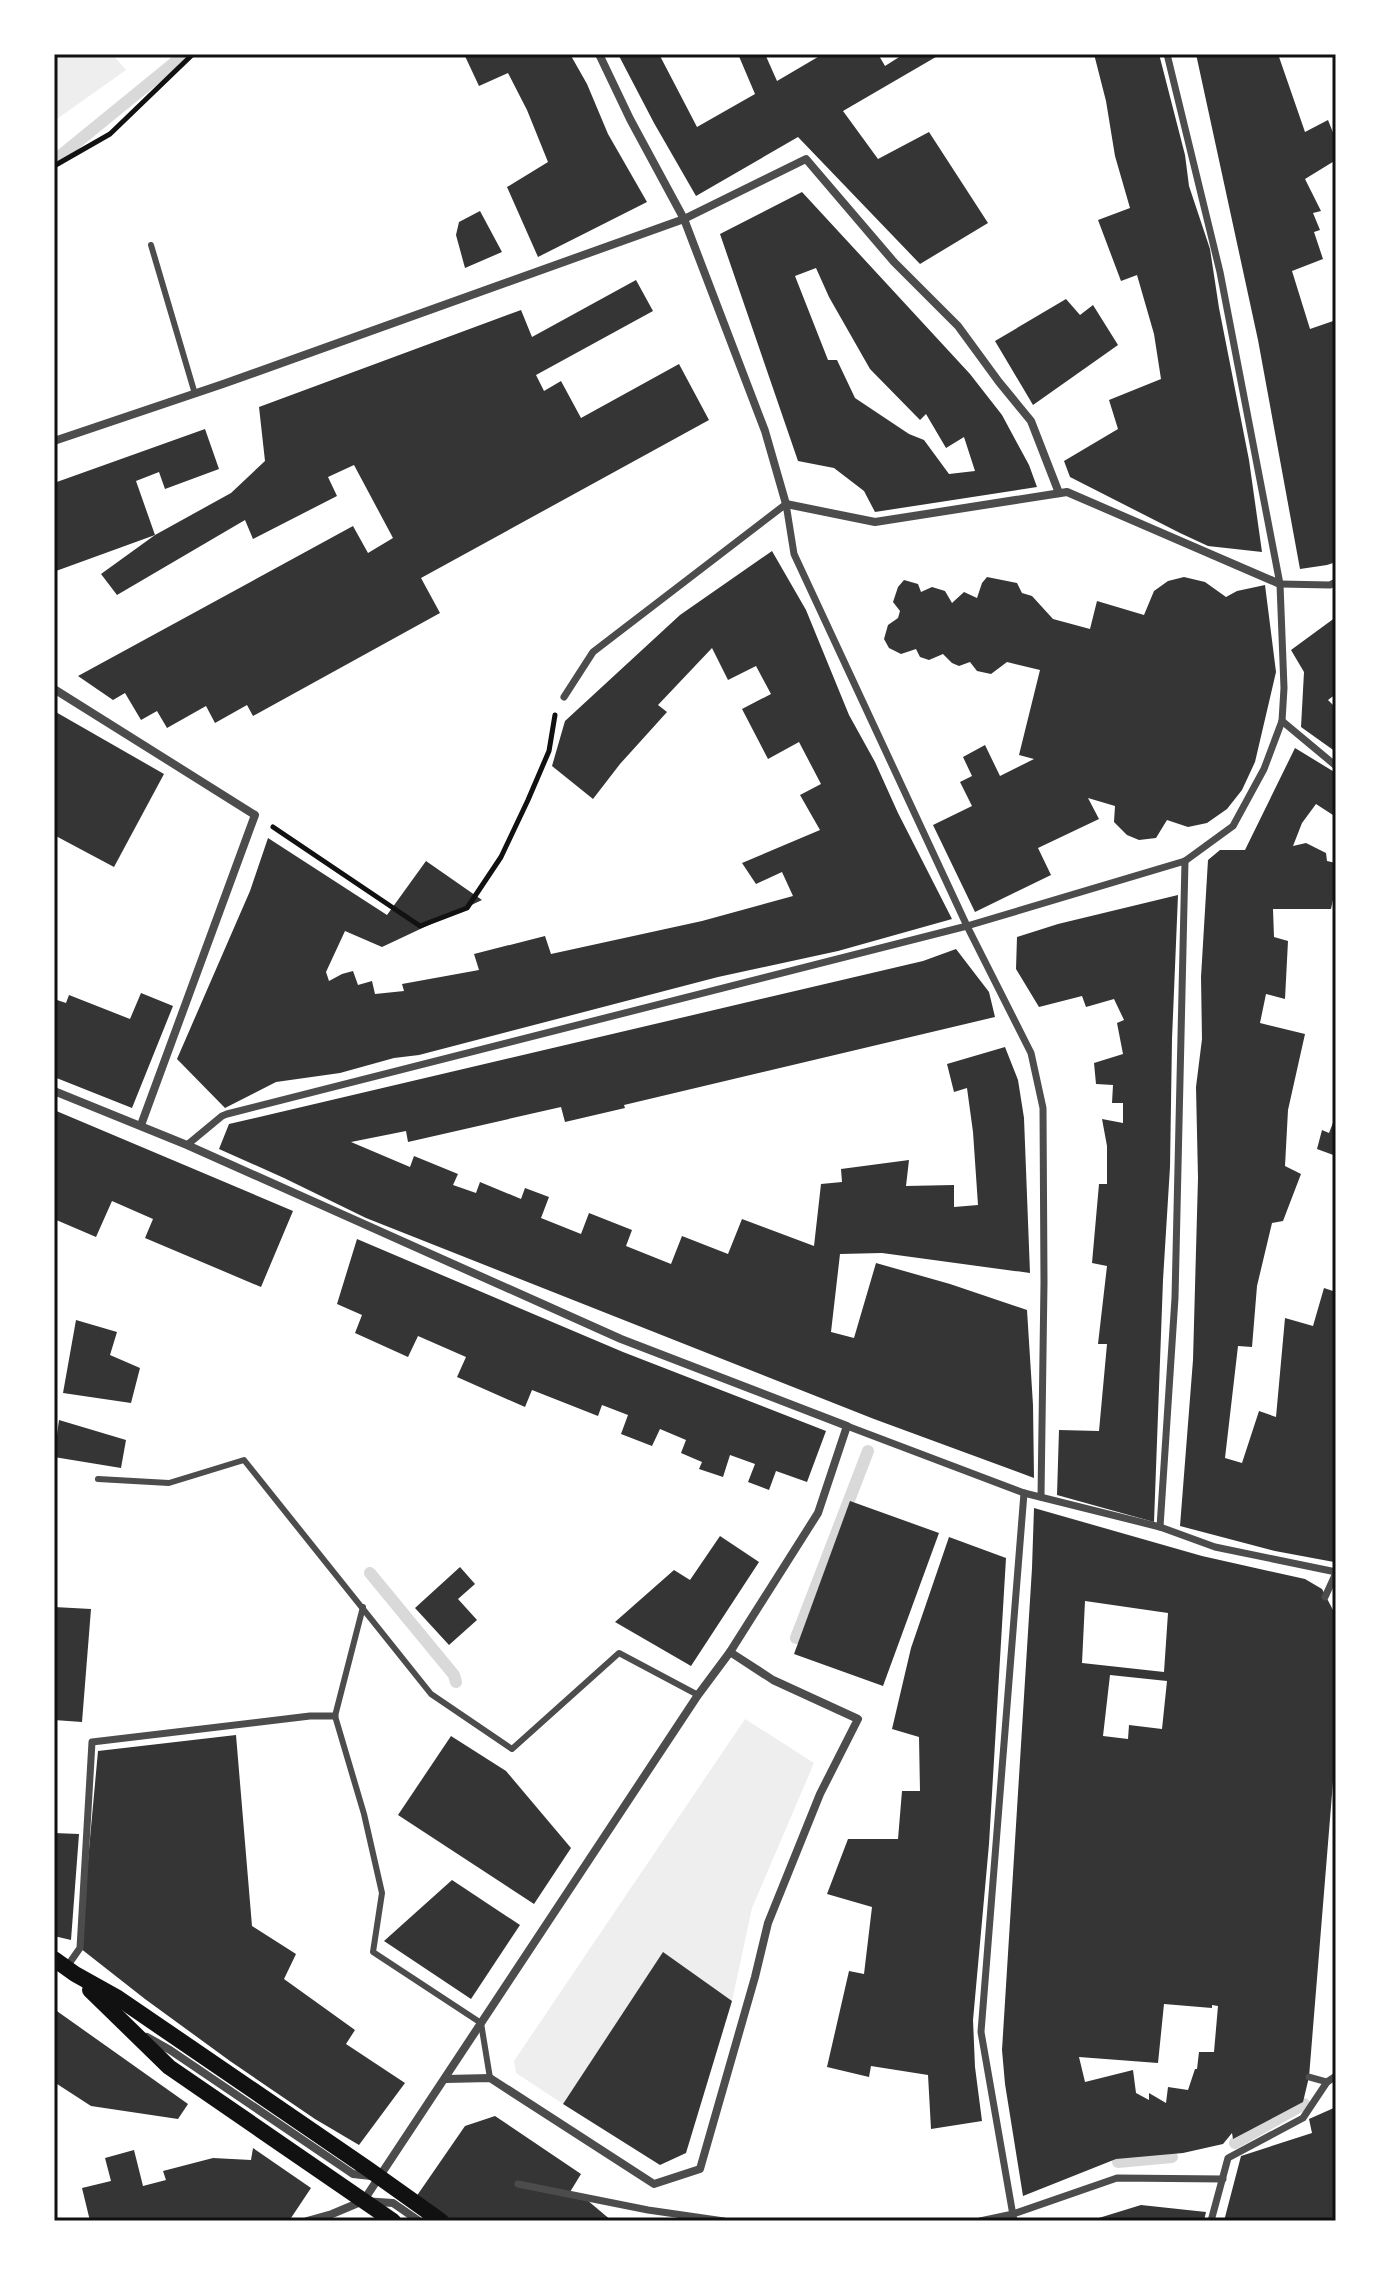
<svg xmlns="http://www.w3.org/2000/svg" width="1390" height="2275" font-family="'Fira Sans',sans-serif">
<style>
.green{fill:#eee}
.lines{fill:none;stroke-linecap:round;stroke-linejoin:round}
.stream{stroke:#d9d9d9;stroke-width:12}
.building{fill:#353535;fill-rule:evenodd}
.path{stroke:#111;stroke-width:5}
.service{stroke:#4c4c4c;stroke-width:6}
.pedestrian{stroke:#4c4c4c;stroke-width:7}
.minor{stroke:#4c4c4c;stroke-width:8}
.secondary{stroke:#111;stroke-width:16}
.neatline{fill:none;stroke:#111;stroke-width:3}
</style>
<rect width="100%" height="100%" fill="#fff"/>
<g class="green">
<polygon points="54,54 112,54 126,70 54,121"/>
<polygon points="745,1719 814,1763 752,1908 732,2001 663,1953 563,2104 516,2073 514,2061"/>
</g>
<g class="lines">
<g class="stream">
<polyline points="54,161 173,64 182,54"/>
<polyline points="370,1573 454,1675 456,1682"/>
<polyline points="796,1638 868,1451"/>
<polyline points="1235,2143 1304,2104"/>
<polyline points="1118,2162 1172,2157"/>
</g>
</g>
<g class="building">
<polygon points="464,54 570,54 587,84 608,134 647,202 538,257 507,187 548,162 527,110 508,73 479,86"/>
<polygon points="618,54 659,54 697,127 755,94 738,54 765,54 777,81 823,54 878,54 885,66 904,54 941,54 843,111 878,159 929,132 988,223 920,264 798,137 696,196 654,123"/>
<polygon points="1094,54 1159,54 1185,155 1189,186 1210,249 1219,308 1249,460 1262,552 1208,546 1180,533 1070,477 1064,461 1118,429 1109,400 1161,379 1154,334 1137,275 1121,281 1098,220 1130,208 1115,156 1106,101"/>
<polygon points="1196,54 1278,54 1305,132 1328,120 1336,140 1336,160 1305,179 1321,211 1313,213 1320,230 1314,232 1323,259 1292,271 1310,329 1336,320 1336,455 1334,456 1336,467 1336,562 1327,565 1300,569 1258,340"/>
<path d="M802,192L970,374L1002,415L1029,465L1037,487L875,512L864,491L834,468L798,461L720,234ZM816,268L829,297L870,369L920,420L926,414L946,448L964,437L975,471L949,474L924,440L909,434L855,398L837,360H828L795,276Z"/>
<polygon points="480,211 502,252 465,268 456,235 459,222"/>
<polygon points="636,280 653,311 536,375 544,391 561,381 581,418 679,364 709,420 421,578 440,613 253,716 247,705 215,723 206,706 167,728 157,711 141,720 125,693 113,700 78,676 353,526 368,553 393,538 354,465 328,477 337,496 253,539 245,520 117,595 101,574 155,535 231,493 265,461 259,407 521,310 532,337"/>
<polygon points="1066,299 1080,315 1093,305 1118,345 1033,405 995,341"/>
<polygon points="205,429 219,469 165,489 159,472 136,481 155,535 56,571 54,564 54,483"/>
<polygon points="772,551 806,610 849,715 875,762 898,813 952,919 838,951 718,977 419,1055 394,1058 340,1073 276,1082 225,1108 177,1059 250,891 268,838 387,915 426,861 482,900 382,947 345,931 326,972 329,981 342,974 353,971 358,985 372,981 375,994 404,991 402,984 479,970 474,954 545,936 551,954 702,921 793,896 782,872 756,884 742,863 820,830 800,795 821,784 799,742 768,759 742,709 771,694 756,666 728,680 712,648 658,705 667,712 620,764 593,799 552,766 565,721 680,615"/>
<polygon points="987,577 1017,583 1022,593 1032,596 1053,619 1090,629 1097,601 1144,615 1154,591 1168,581 1184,577 1205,582 1226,597 1237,591 1265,585 1276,672 1255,762 1242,790 1227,809 1207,823 1188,827 1167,820 1156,838 1139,840 1127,835 1114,822 1115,806 1088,798 1099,819 1038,848 1051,875 975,912 933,825 972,806 960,782 972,776 963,757 985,745 1000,776 1034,759 1019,755 1040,670 1007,662 991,674 977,671 970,662 959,666 952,663 943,654 929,660 920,657 916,649 901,654 889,648 884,639 888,625 898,618 900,611 893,602 898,587 904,580 918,584 921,592 932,587 945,591 952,603 964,592 977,598 982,583"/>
<polygon points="1336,617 1336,694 1328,700 1336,708 1336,752 1301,727 1304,672 1291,650"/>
<polygon points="54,711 164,774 114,867 54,835"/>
<polygon points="1295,748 1336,773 1336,817 1316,804 1302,823 1293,846 1306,843 1326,853 1327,861 1336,863 1336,886 1331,909 1273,909 1274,937 1288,941 1285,999 1266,994 1260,1023 1305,1034 1288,1110 1285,1166 1301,1174 1283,1221 1272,1223 1257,1286 1252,1347 1238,1346 1225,1458 1242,1463 1259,1411 1276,1417 1285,1318 1313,1326 1324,1288 1336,1292 1334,1562 1275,1551 1180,1526 1193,1360 1198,1178 1196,1087 1202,1039 1201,977 1208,860 1220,850 1245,850"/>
<polygon points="1178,895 1172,1039 1170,1167 1163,1280 1154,1522 1057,1495 1059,1430 1099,1431 1107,1344 1098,1344 1107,1266 1092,1263 1099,1184 1107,1184 1107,1146 1102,1119 1123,1123 1123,1103 1112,1103 1113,1085 1096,1084 1094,1063 1123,1054 1117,1023 1124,1020 1114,999 1086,1007 1082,996 1039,1007 1016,969 1017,937 1058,924"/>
<polygon points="956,949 989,992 995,1017 624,1105 625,1108 565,1122 561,1107 408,1142 406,1131 351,1142 410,1167 414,1156 458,1174 453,1185 476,1193 480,1182 521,1199 525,1188 549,1197 541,1218 581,1234 589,1213 632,1230 626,1246 671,1264 682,1236 728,1254 742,1219 814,1246 821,1184 842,1182 841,1169 909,1160 906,1186 954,1185 954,1207 978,1205 973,1132 967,1088 954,1092 947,1064 1005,1047 1018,1080 1024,1118 1030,1273 882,1253 840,1254 831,1332 854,1338 876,1263 950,1284 1027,1310 1033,1405 1034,1478 874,1419 366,1218 284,1178 219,1149 229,1124 923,961"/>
<polygon points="141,993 173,1006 132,1108 54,1077 54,999 66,1003 69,995 130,1019"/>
<polygon points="54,1110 293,1211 261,1287 145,1238 153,1219 112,1201 96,1237 54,1219"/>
<polygon points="1336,1115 1336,1156 1317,1149 1322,1130 1329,1133"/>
<polygon points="357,1239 623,1352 826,1431 807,1482 776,1471 769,1490 748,1482 755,1464 730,1455 723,1477 699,1469 702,1462 681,1453 686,1440 660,1429 652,1446 621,1434 628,1415 602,1405 598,1416 532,1390 525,1407 457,1377 466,1357 418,1336 408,1357 355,1333 362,1315 337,1304"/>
<polygon points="76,1320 117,1332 110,1355 140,1368 131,1403 63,1393"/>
<polygon points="59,1420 126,1440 121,1468 54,1457"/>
<polygon points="850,1501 939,1533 883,1686 794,1654"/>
<path d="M1034,1508L1202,1556L1305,1579L1322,1589L1333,1610L1336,1669V1745L1309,2077L1303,2102L1233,2139L1232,2133L1223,2144L1183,2153L1116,2159L1023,2196L1005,2084L1002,2050L1032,1568ZM1085,1601L1168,1613L1164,1672L1082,1663ZM1110,1675L1167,1681L1162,1729L1129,1725L1128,1739L1103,1736ZM1164,2004L1212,2008V2005L1218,2006L1214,2052H1199L1197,2069H1195L1188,2090L1168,2087L1166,2103L1149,2093V2100L1136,2093L1133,2070L1085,2082L1079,2057L1158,2063Z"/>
<polygon points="720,1536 759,1562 691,1666 615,1622 674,1570 690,1580"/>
<polygon points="949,1537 1006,1558 989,1844 973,2020 975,2067 982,2121 931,2129 928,2075 871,2066 869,2077 827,2067 849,1971 864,1974 872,1907 827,1894 848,1839 898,1839 902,1791 920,1791 919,1737 892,1729 911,1648"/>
<polygon points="460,1567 475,1584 458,1599 477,1620 449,1645 415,1608"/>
<polygon points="54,1607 91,1609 82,1722 54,1720"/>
<polygon points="236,1735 252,1926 296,1954 284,1979 355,2030 346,2044 405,2083 359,2145 315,2119 230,2061 145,1999 80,1948 98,1751"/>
<polygon points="451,1736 506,1771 571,1848 534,1904 398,1815"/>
<polygon points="54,1833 79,1834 71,1940 54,1936"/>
<polygon points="452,1880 520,1925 471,1999 384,1941"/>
<polygon points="663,1952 732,2001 686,2153 660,2165 563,2104"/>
<polygon points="54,2009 188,2104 178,2119 91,2106 54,2082"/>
<polygon points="1336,2107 1336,2221 1224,2221 1241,2156 1312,2133 1309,2119"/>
<polygon points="495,2116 581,2174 570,2192 587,2200 612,2221 450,2221 416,2197 465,2126"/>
<polygon points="253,2148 311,2188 289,2221 90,2221 82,2188 111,2181 105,2158 134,2150 143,2186 166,2180 163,2171 213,2158 251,2160"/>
<polygon points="1141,2205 1206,2212 1204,2221 1089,2221"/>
</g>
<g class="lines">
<g class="path">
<polyline points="54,166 110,134 193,54"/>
<polyline points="273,827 420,926 467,908 501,857 528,800 549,751 555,715"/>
</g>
<g class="service">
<polyline points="151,245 195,394"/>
<polyline points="98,1479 169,1483 244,1460 431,1694 512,1749 619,1653 698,1695"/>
<polyline points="363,1607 335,1716 364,1814 382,1893 373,1952 481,2023 490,2078"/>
</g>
<g class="pedestrian">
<polyline points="1280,584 1330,585 1336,582"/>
<polyline points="564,697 593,652 786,504 794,554 967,926 1031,1053 1043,1108 1044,1282 1041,1497"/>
<polyline points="1282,721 1336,766"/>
<polyline points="187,1145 222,1116 227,1114 967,926 1185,861 1233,826 1264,769 1282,721 1284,688 1280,584 1220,272 1167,54"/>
<polyline points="847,1426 1024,1493 1160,1527 1215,1547 1336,1572"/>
<polyline points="1160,1527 1175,1298 1185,861"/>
<polyline points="1325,1597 1336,1573"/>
<polyline points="66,1968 80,1948 92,1742 310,1716 335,1716"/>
<polyline points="1309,2077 1327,2082"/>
<polyline points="518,2184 648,2210 724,2221"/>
<polyline points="980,2221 1013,2214 1117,2178 1223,2179"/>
<polyline points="1014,2221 981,2032 1024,1493"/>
<polyline points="1211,2221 1228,2158 1303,2118 1327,2082 1336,2076"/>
</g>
<g class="minor">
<polyline points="599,54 630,119 684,219 765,431 786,504 875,522 1067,492 1280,584"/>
<polyline points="54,441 223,384 684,219 806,159 894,262 958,326 999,382 1031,421 1059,493"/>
<polyline points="54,689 255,815 141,1125"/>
<polyline points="54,1091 187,1145 621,1339 847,1426 818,1513 730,1652 698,1695 364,2200"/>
<polyline points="147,2037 170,2050 353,2174 371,2176"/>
<polyline points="446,2079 490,2078 654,2184 700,2169 755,1977 768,1923 820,1794 858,1719 773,1680 730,1652"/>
<polyline points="307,2221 332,2214 363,2201 393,2203 419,2221"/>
</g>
<g class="secondary">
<polyline points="54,1959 75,1974 118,1998 368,2169 441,2221"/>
<polyline points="90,1990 169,2067 393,2221"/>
</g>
</g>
<rect width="1390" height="2275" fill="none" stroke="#ffffff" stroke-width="112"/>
<rect x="56" y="56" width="1278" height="2163" class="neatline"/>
</svg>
